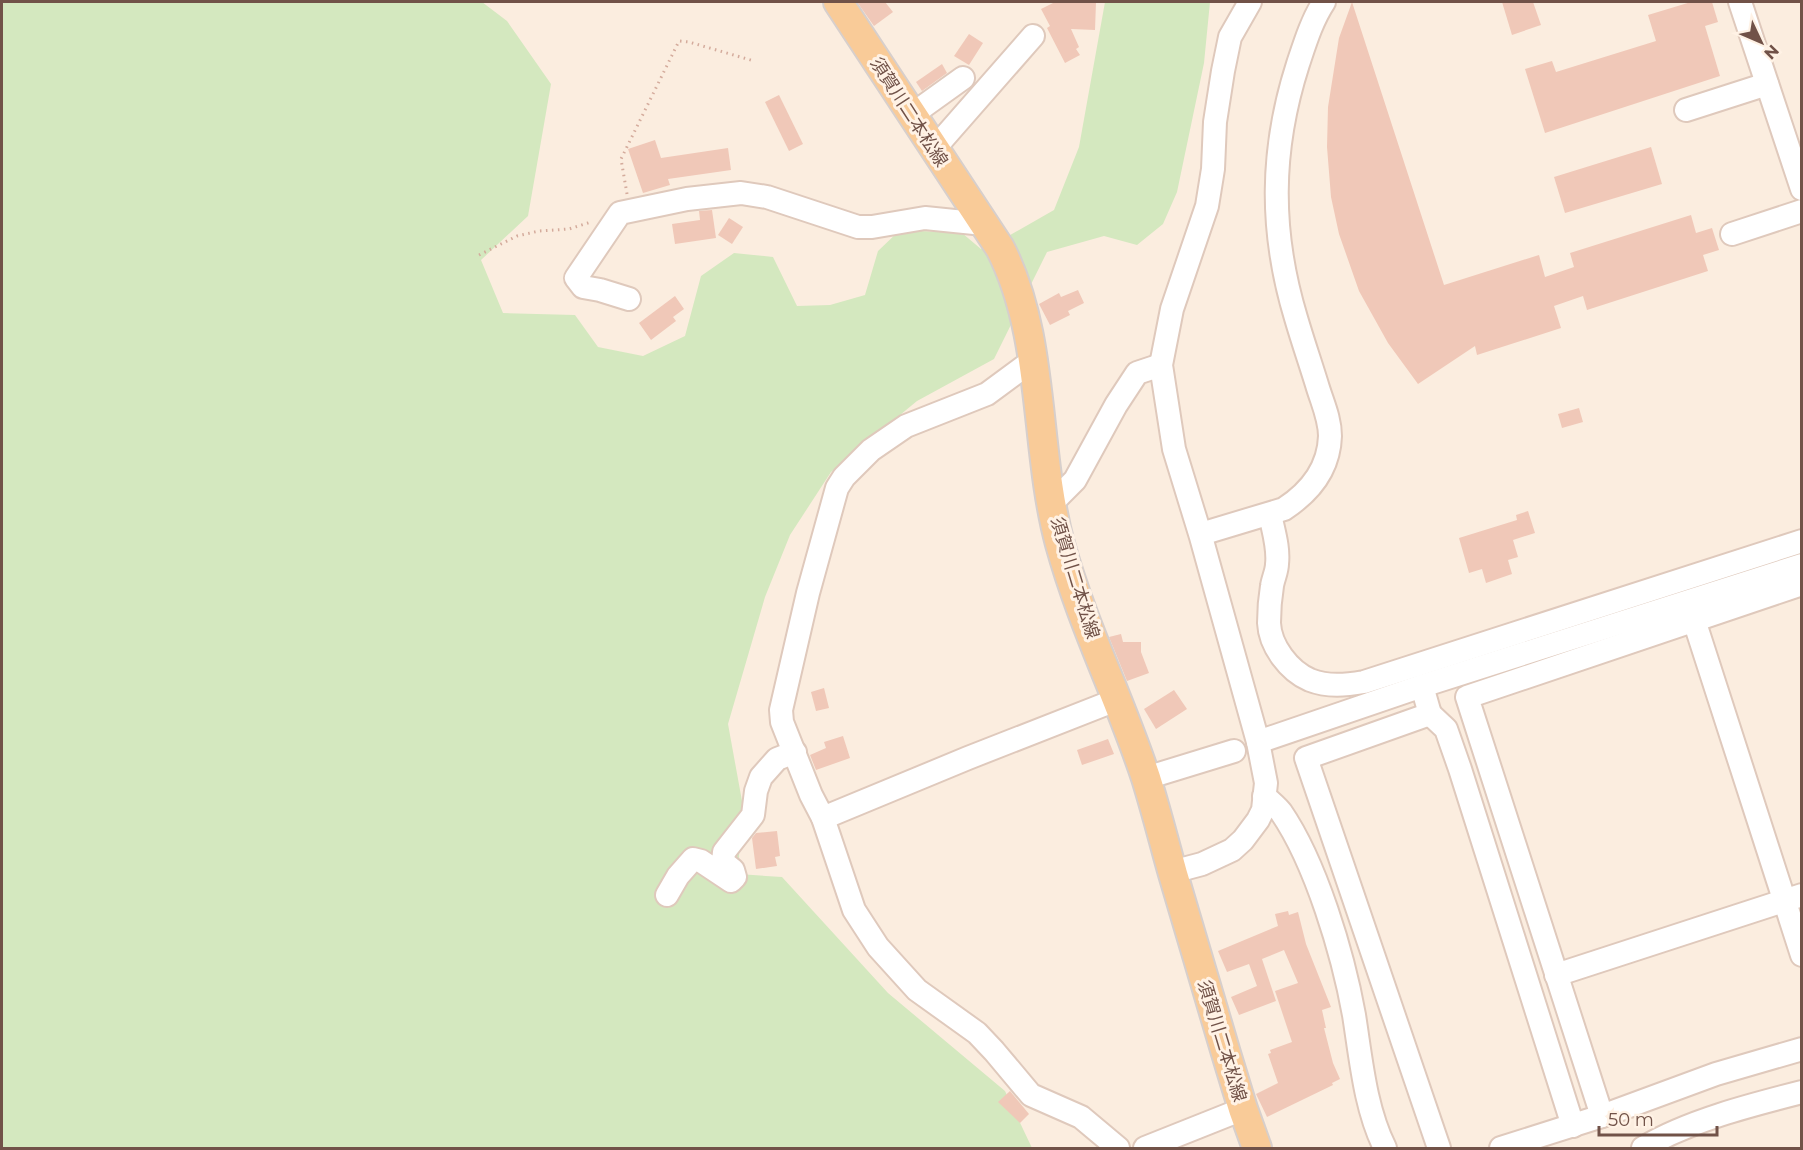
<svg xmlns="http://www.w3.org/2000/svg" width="1803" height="1150" font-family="Montserrat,'Noto Sans JP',sans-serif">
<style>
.green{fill:#d4e8bf}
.building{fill:#f0c8b8}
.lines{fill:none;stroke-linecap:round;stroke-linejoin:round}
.minor-casing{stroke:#dfc9bc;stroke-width:26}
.major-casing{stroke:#d7cfcc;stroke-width:32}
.path{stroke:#d4ab9c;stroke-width:3;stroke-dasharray:1.5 4.5;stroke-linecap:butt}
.minor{stroke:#fff;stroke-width:22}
.major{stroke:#f9cb98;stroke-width:28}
.labels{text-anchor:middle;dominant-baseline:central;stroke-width:6;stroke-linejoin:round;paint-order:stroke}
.street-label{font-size:18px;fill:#715248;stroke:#fff2e5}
</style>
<rect width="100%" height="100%" fill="#fbeddf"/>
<polygon class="green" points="2,2 482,2 507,21 551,84 528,216 481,260 503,313 575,315 598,347 643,356 685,336 701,276 734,253 773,257 797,306 830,305 865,295 878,251 900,230 962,233 981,249 998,242 1054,210 1079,147 1105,2 1210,2 1204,63 1177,192 1163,224 1137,245 1104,236 1047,252 994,359 917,401 831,472 790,535 765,597 728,724 742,801 738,874 782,877 888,993 1005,1091 1032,1148 2,1148"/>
<g class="building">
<polygon points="857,2 885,2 893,12 874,26"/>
<polygon points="1055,2 1096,2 1095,30 1071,29 1079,47 1076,49 1080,55 1065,63 1047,28 1050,26 1041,9"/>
<polygon points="1352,2 1444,285 1539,255 1545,277 1574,267 1570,253 1691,215 1696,233 1712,228 1719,250 1703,255 1708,271 1587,310 1583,296 1554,306 1561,328 1477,355 1475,346 1418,384 1388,343 1359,291 1339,234 1331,197 1327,147 1328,107 1339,38"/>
<polygon points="1502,2 1533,2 1541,25 1512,35"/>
<polygon points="1691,2 1712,2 1718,22 1705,26 1720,76 1545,133 1525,69 1552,61 1556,72 1656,41 1648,15"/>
<polygon points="969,34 983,43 969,65 954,56"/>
<polygon points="942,64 947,73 922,91 916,82"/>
<polygon points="779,95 803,144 789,151 765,102"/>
<polygon points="655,140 661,158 728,148 731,170 668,179 670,185 643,193 628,149"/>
<polygon points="1651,147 1662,184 1565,213 1554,177"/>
<polygon points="712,210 716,238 675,244 672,224 700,220 699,211"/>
<polygon points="729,218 743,227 732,244 718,235"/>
<polygon points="1078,290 1084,303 1068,311 1070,315 1050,325 1039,304 1059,293 1061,297"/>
<polygon points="675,296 684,309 673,317 676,321 651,340 639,323"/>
<polygon points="1579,408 1583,422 1562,428 1558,414"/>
<polygon points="1528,511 1535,533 1513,540 1518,557 1508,560 1512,574 1486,583 1482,569 1469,573 1459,538 1517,520 1516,515"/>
<polygon points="1121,634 1123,642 1141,642 1141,652 1149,673 1127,681 1109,637"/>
<polygon points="824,688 829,708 816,711 811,692"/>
<polygon points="1174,690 1187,709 1156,729 1144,709"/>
<polygon points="843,736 850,758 816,770 810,755 826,748 824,742"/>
<polygon points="1108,739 1114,754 1082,765 1077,750"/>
<polygon points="777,831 780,856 775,857 777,866 756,869 752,838 756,833"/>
<polygon points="1288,911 1289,915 1298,912 1306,944 1331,1007 1322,1010 1326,1028 1324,1028 1333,1063 1340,1079 1332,1083 1333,1085 1267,1117 1256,1094 1278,1083 1268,1054 1271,1053 1270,1050 1292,1042 1275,991 1298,983 1284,950 1262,959 1276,1001 1239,1015 1231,997 1257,986 1249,964 1227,972 1218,951 1278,926 1275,914"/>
<polygon points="1010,1091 1029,1114 1020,1123 998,1102"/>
</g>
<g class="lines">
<defs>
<g id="minor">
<polyline points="1740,2 1802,189"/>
<polyline points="1686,110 1767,84"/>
<polyline points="913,117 924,106 963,78"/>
<polyline points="934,149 1033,36"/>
<polyline points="1732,234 1802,211"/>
<polyline points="629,299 600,290 583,287 576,278 620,213 687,199 741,193 767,197 858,227 872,227 925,218 984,224"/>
<polyline points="1033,360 987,394 906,426 871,450 844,477 837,488 808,593 781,710 782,722 811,795 823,818 854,910 878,947 917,990 977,1033 994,1051 1031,1095 1081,1117 1118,1148"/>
<polyline points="1052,503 1075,480 1116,405 1137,373 1161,365"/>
<path d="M1270,514C1273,530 1279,547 1277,564C1277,571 1273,579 1272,586C1270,598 1269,611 1269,623C1270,646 1289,671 1310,680C1328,687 1346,685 1364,682L1802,541"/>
<path d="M1201,534L1284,509C1310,492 1329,469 1330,436C1330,419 1323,404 1318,388C1311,365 1303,342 1296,318C1270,232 1270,151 1298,64C1305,43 1312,20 1324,2"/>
<polyline points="1694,620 1802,955"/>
<polyline points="1422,686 1430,714 1306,758 1439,1148"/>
<polyline points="1430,714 1446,729 1460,769 1573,1126"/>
<polyline points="1258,742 1422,686 1802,565"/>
<polyline points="1146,778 1234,751"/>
<path d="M1264,796C1270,801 1276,806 1281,812C1316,863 1343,954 1354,1015C1361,1059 1365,1108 1385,1148"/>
<polyline points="823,818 968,758 1116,700"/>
<polyline points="1172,872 1202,864 1232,850 1243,840 1258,820 1263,810 1266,783 1258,742 1201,537 1174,449 1161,365 1172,309 1207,206 1213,169 1215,122 1223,71 1230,37 1250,2"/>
<polyline points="667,895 678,876 693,859 701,861 731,881 735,877 733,870 723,862 724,852 753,815 756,791 761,777 777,759 795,752"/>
<polyline points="1556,975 1802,895"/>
<polyline points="1602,1116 1467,697 1802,584"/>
<polyline points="1145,1148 1243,1109"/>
<polyline points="1501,1148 1602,1116 1716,1074 1802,1049"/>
<path d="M1643,1148C1688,1121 1751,1105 1802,1092"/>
</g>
<path id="major" d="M838,2L1000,248C1046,337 1034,448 1060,544C1082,624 1120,699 1146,778C1156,810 1164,842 1173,874C1196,953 1219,1031 1243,1109L1257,1148"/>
</defs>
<use href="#minor" class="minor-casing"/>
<use href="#major" class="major-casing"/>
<g class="path">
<polyline points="627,194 621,159 679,41 689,42 754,61"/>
<polyline points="479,255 517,236 539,231 569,229 591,222"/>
</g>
<use href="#minor" class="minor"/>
<use href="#major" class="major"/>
</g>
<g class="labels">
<g class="street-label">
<text transform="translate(909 112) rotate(57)">須賀川二本松線</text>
<text transform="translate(1075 578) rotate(73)">須賀川二本松線</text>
<text transform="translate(1222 1041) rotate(73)">須賀川二本松線</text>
</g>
</g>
<rect width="1803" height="1150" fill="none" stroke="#715248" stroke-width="6"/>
<g transform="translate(1761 42) rotate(134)" stroke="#fff2e5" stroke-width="4.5" paint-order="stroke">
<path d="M0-4.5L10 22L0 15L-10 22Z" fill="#715248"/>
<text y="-9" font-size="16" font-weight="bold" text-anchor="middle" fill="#715248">N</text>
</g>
<path d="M1599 1126v9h118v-9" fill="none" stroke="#715248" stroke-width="3"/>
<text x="1608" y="1126" font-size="18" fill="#715248" stroke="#fff2e5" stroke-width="4.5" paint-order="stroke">50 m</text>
</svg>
